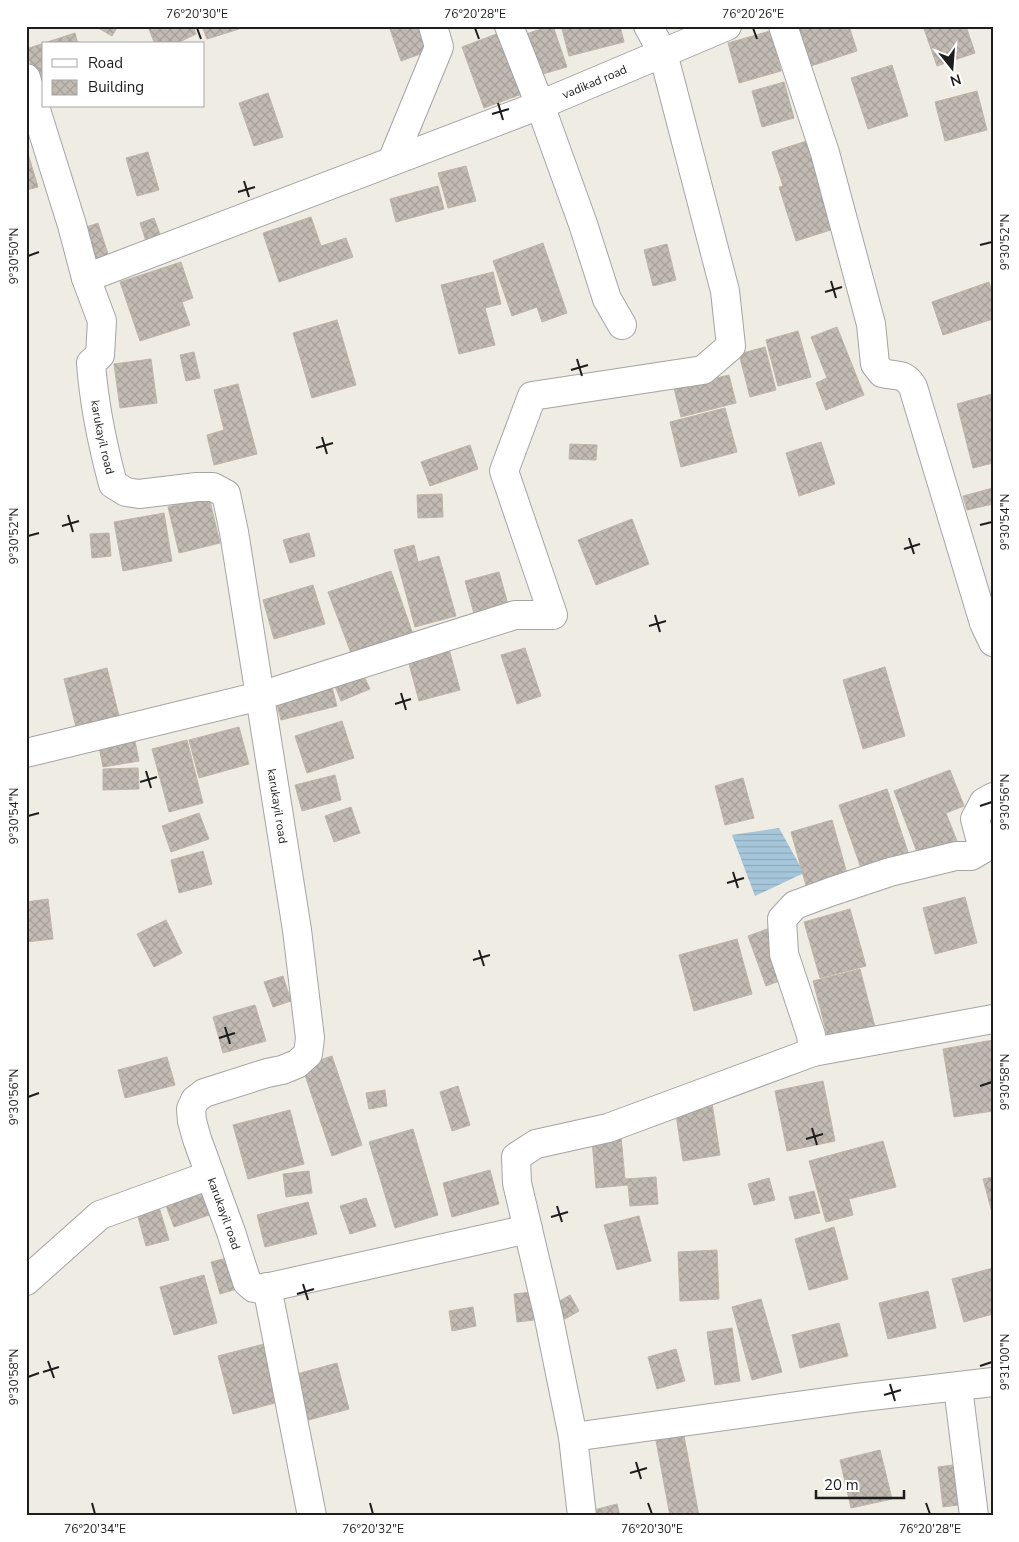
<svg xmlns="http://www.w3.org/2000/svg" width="1019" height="1542" font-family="'Nunito Sans',sans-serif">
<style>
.water{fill:url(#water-rules)}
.building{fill:url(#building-cross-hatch);stroke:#bfb4a6}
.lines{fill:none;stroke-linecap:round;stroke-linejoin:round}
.street-casing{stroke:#a4a4a4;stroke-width:30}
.street{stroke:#fff;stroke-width:28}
.ticks{fill:none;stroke:#1d1d1d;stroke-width:2}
.labels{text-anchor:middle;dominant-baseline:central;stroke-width:4;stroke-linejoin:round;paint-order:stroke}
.street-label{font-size:12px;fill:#1d1d1d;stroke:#fff}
.neatline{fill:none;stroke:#1d1d1d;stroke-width:2}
.ticks-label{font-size:12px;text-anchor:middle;fill:#1d1d1d}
</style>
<defs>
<pattern id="water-rules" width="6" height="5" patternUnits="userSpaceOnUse" patternTransform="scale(1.25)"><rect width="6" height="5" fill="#a5c6da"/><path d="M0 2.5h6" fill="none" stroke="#8eaabb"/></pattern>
<pattern id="building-cross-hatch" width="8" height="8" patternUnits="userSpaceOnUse" patternTransform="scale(1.25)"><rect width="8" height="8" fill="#c2bbb3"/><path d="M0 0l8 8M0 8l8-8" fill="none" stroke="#a6a09a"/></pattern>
</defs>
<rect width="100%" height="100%" fill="#eeece3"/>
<polygon class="water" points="779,828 804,873 755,896 732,835"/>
<g class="building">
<polygon points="95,26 118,26 112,36"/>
<polygon points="193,26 196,34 175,44 155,44 148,27"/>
<polygon points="202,26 238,26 239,29 207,39"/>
<polygon points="389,26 426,26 434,49 401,61"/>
<polygon points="550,26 553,26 567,67 539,75 526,34"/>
<polygon points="572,26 620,26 624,42 569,56 562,29"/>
<polygon points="798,26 849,26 857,51 811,66"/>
<polygon points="923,26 966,26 975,53 937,66"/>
<polygon points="770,31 781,71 739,83 728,43"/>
<polygon points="75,33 78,44 44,44 44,86 38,87 26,49"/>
<polygon points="499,33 522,94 484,108 462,47"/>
<polygon points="892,65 908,116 868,129 851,78"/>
<polygon points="784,82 794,118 762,127 752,91"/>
<polygon points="977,91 987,130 945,141 935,102"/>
<polygon points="268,93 283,137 254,146 239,103"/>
<polygon points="813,139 837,228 796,241 779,187 783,186 772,152"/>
<polygon points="26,147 38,187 26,190"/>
<polygon points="148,152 159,190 137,196 126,158"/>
<polygon points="466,166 476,201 448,208 438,173"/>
<polygon points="438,186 444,209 396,222 390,199"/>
<polygon points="311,217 321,246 346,238 353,257 279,282 263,233"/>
<polygon points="154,218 164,245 149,250 140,223"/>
<polygon points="98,223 109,257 92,263 81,229"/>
<polygon points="543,243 567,313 542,322 537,307 512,316 493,261"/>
<polygon points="667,244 676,280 653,286 644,250"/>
<polygon points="181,262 193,298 182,302 190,325 140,341 120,282"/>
<polygon points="493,272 501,304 485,308 495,345 459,354 441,285"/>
<polygon points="989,282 993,294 993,319 943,335 932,302"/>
<polygon points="337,320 356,385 312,398 293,333"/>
<polygon points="837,327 864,395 826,410 816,383 827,378 811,337"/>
<polygon points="798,331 811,377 778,386 766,340"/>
<polygon points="765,347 776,390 750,397 739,354"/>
<polygon points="194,352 200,378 186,381 180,355"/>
<polygon points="151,359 157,403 120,408 114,364"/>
<polygon points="729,375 736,403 681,417 674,388"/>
<polygon points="238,384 257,454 214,465 207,435 224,430 214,390"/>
<polygon points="992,394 993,463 973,468 957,404"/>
<polygon points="725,408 737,452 681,467 670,422"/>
<polygon points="821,442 835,484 799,496 786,453"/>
<polygon points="570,444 597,445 596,460 569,459"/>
<polygon points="470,445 478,469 430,486 421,462"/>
<polygon points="993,488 993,504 967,510 963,496"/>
<polygon points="442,494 443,517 418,518 417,495"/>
<polygon points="209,497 220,543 179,553 168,507"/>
<polygon points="164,513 172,561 123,571 114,522"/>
<polygon points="632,519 649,564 596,585 578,540"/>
<polygon points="109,533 111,556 92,558 90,534"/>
<polygon points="309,533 315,556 290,563 283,540"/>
<polygon points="414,545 418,562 439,556 456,616 415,627 394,550"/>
<polygon points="391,571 415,640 354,661 328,592"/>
<polygon points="499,572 509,608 475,617 465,581"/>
<polygon points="313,585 325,624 274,639 263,600"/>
<polygon points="525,648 541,696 517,704 501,655"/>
<polygon points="449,649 460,690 419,701 408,660"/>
<polygon points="885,667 905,736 863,749 843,680"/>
<polygon points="107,668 122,728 93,735 90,723 76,727 64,679"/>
<polygon points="363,674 370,689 341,701 335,686"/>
<polygon points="331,683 337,706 281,720 275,697"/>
<polygon points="342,721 354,758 307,773 295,736"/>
<polygon points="239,727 249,764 199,778 189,740"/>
<polygon points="187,740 203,803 169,812 152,749"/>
<polygon points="135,741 139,761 103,767 99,747"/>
<polygon points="138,768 139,789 103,790 103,769"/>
<polygon points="950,770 964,806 946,813 957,841 918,855 894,791"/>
<polygon points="335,775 341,800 302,811 295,785"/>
<polygon points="743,778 754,818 725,825 715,786"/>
<polygon points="887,789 910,858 863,874 839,805"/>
<polygon points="351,807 360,833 334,842 325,816"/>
<polygon points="199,813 209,839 171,852 162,826"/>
<polygon points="832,820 848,877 807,889 791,832"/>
<polygon points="203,851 212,884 179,893 171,860"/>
<polygon points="965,897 977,943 935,954 923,908"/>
<polygon points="48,899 53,939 26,942 26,902"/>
<polygon points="850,909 866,966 820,978 804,922"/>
<polygon points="166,920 182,953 154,967 137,934"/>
<polygon points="770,928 787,978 766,986 748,936"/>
<polygon points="737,939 752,994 694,1011 679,955"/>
<polygon points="860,969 876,1031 829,1042 813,981"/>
<polygon points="283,976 291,1001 273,1007 264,982"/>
<polygon points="255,1005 266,1041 223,1053 213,1017"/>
<polygon points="993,1040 993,1111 954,1117 943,1049"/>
<polygon points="332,1056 362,1145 332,1156 302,1066"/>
<polygon points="167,1057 175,1085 125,1098 118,1070"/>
<polygon points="823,1081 835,1141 787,1151 775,1091"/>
<polygon points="458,1086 470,1125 452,1131 440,1092"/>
<polygon points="385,1090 387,1106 369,1109 366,1093"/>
<polygon points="712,1103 720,1155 683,1161 675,1108"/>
<polygon points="290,1110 304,1164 248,1179 233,1125"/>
<polygon points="413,1129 438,1215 395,1228 369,1142"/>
<polygon points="621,1137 625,1179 656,1177 658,1204 630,1206 628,1185 596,1188 592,1140"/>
<polygon points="883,1141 896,1187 849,1199 853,1215 826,1222 809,1161"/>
<polygon points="490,1170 499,1204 452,1217 443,1183"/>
<polygon points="309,1171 312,1193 286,1197 283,1174"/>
<polygon points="993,1177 993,1216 983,1179"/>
<polygon points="769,1178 775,1200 754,1205 748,1184"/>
<polygon points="206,1188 215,1213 174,1227 165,1203"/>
<polygon points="814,1191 820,1213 795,1219 789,1197"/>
<polygon points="366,1198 376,1226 350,1234 340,1206"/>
<polygon points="308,1202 317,1234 265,1247 257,1215"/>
<polygon points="159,1207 169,1240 146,1246 137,1213"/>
<polygon points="639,1216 651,1261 617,1270 604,1225"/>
<polygon points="834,1227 848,1279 809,1290 795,1239"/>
<polygon points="717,1250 719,1299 680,1301 678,1252"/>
<polygon points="231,1257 240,1288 220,1294 211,1262"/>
<polygon points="993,1268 993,1314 964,1322 952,1279"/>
<polygon points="204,1275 217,1323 174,1335 160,1287"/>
<polygon points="928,1291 936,1328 888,1339 879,1303"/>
<polygon points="531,1292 534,1320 517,1322 514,1294"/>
<polygon points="570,1295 579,1311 565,1319 556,1303"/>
<polygon points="761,1299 782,1372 752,1380 732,1307"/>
<polygon points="473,1307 476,1326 452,1331 449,1311"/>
<polygon points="839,1323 848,1356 800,1368 792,1335"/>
<polygon points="732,1328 740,1381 715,1385 707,1332"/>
<polygon points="264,1344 279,1402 233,1414 218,1356"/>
<polygon points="676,1349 685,1381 657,1389 648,1357"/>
<polygon points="337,1363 349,1409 305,1421 293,1375"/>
<polygon points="682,1425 699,1516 670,1516 654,1430"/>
<polygon points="880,1450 892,1499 851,1508 840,1460"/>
<polygon points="953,1465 958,1505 943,1507 938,1467"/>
<polygon points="617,1504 620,1516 591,1516 590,1511"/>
</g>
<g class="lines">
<defs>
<g id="street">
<path id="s1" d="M509,26L540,105L727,26"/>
<path d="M783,26L825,153L871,324L875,364L882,373C897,377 904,372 913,387L984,623L993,642"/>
<path id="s2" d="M26,78L72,225L86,278L102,321L100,355L91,363C94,405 102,443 113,484L126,492L139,494L197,487H213L226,494L234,532L297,930L310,1038L308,1054L297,1064L282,1070L267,1073L204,1093L195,1100L191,1109L192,1121L197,1139L231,1232L247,1282L254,1288L261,1289L528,1229"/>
<polyline points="392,161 439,47 433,26"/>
<polyline points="86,278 540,105 583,224 607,299 622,325"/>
<polyline points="26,753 260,696 515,615 553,615 504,471 532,396 703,370 731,346 725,291 663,53 648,26"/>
<polyline points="813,1052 811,1035 784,954 782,919 795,905 830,892 890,872 956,856 971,856 983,849 975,819 984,802 993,797"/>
<polyline points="26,1281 100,1215 210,1175"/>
<polyline points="267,1287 312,1516"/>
<polyline points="958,1387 974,1516"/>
<polyline points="573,1437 855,1398 993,1382"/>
<polyline points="582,1516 573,1437 548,1314 517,1183 516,1157 536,1144 608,1128 813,1052 993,1019"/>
</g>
</defs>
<use href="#street" class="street-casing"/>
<use href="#street" class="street"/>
</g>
<path class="ticks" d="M197,28L201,39M475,28L479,39M753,28L757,39M498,103L503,120M492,114L509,109M244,181L249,197M238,192L255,187M980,245L992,242M28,256L39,252M831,281L836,298M825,292L842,287M577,359L582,376M571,370L588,365M322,437L327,454M316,448L333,443M68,515L73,532M980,525L992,522M62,526L79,521M28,536L39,533M909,538L914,554M904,549L920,544M655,615L660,632M649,626L666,621M401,693L406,710M395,704L411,699M146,771L151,788M140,782L157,777M980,806L992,802M28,816L39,813M733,872L738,888M727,883L744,878M479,950L484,966M473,960L490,955M225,1027L230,1044M219,1038L235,1033M980,1086L992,1082M28,1097L39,1093M812,1128L817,1145M806,1139L823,1134M557,1206L562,1222M551,1217L568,1212M303,1284L308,1300M297,1294L314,1289M48,1361L54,1378M980,1366L992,1362M43,1372L59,1367M28,1377L39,1373M890,1384L895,1401M884,1395L901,1390M636,1462L641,1479M630,1473L647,1468M92,1503L95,1514M370,1503L373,1514M648,1503L652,1514M926,1503L930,1514"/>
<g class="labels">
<g class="street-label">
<text stroke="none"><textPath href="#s1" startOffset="144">vadikad road</textPath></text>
<text stroke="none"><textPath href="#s2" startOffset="376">karukayil road</textPath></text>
<text stroke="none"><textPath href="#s2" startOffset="858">karukayil road</textPath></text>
<text stroke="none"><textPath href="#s2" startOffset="1352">karukayil road</textPath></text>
</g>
</g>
<rect width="1019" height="1542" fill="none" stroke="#ffffff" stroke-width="55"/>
<rect x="42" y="42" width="162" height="65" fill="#ffffff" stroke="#a5a5a5"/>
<rect x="52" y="59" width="25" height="8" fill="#ffffff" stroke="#a5a5a5"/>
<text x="88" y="68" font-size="15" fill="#1d1d1d">Road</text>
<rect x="52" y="80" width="25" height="15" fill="url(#building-cross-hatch)" stroke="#a5a5a5"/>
<text x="88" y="92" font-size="15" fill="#1d1d1d">Building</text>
<g transform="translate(952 68) rotate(163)" stroke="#ffffff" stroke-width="4" paint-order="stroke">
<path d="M0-4L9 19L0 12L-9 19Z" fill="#1d1d1d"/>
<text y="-8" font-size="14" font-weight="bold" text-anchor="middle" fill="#1d1d1d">N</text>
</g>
<path d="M816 1490v8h88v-8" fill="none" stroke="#1d1d1d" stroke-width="2.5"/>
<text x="824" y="1490" font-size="15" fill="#1d1d1d" stroke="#ffffff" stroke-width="4" paint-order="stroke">20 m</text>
<rect x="28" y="28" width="964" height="1486" class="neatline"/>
<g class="ticks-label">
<text x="197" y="18">76°20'30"E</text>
<text x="475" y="18">76°20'28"E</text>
<text x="753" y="18">76°20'26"E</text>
<text transform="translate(1005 242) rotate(-90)" y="4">9°30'52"N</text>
<text transform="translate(14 256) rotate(-90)" y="4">9°30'50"N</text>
<text transform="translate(1005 522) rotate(-90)" y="4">9°30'54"N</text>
<text transform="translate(14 536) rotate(-90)" y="4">9°30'52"N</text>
<text transform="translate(1005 802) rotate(-90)" y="4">9°30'56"N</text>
<text transform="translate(14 816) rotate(-90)" y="4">9°30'54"N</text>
<text transform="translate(1005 1082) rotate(-90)" y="4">9°30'58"N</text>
<text transform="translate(14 1097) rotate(-90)" y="4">9°30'56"N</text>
<text transform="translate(1005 1362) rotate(-90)" y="4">9°31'00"N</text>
<text transform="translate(14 1377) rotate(-90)" y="4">9°30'58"N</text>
<text x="95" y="1533">76°20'34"E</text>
<text x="373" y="1533">76°20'32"E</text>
<text x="652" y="1533">76°20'30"E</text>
<text x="930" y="1533">76°20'28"E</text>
</g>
</svg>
